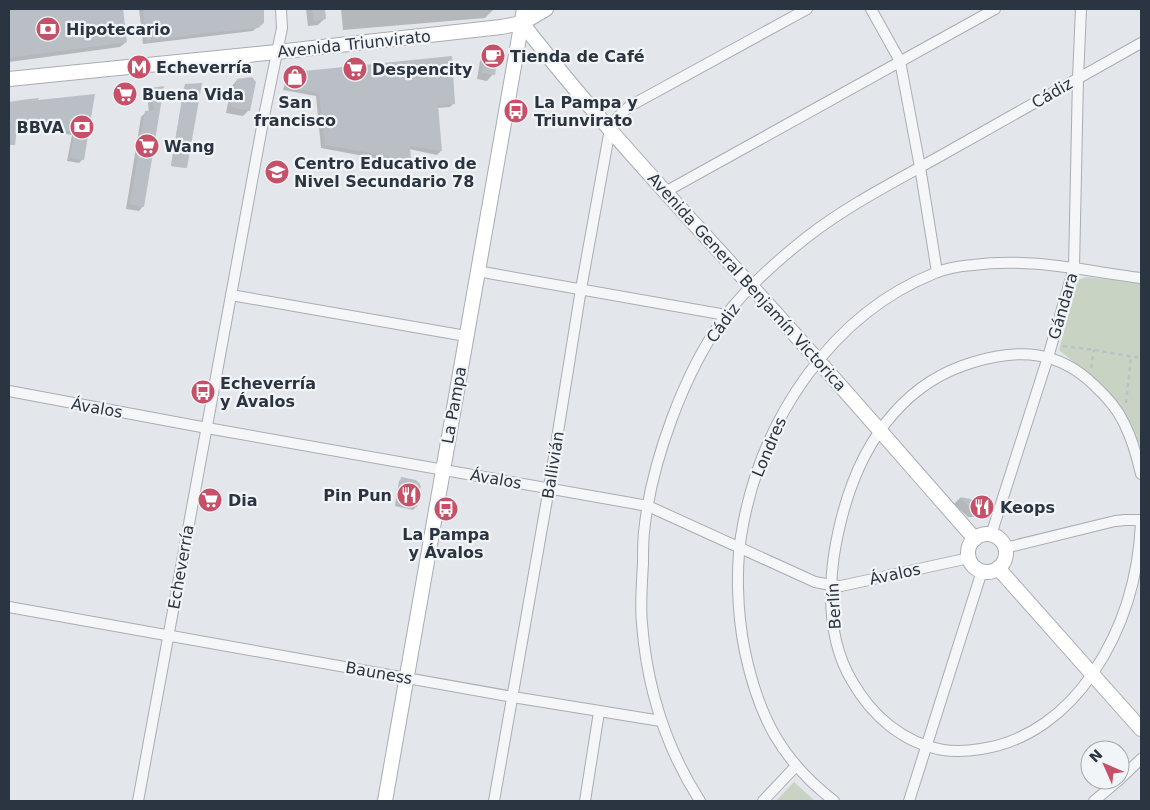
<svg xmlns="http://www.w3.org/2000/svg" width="1150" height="810" font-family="'DejaVu Sans',sans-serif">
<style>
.green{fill:#c9d3c4}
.shadow{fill:#0003}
.building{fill:#babfc6}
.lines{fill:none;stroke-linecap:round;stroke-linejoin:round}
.street-casing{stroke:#a8adb4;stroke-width:12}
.secondary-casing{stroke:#a8adb4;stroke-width:16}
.path{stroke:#bcc0c5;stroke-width:2.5;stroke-dasharray:4 4;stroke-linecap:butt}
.street{stroke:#f5f6f8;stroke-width:10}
.secondary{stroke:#fff;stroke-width:14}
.labels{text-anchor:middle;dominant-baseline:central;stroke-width:4.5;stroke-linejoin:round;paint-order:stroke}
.poi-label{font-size:16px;font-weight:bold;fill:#2b3441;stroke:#f2f5f7;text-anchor:start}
.street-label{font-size:16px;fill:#2b3441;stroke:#f2f5f7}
</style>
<rect width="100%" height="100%" fill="#e3e6ea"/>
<g class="green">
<polygon points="1086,277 1141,283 1141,442 1140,443 1136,442 1120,410 1105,388 1059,350 1078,280"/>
<polygon points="794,782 815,801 776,801"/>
</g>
<g class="shadow">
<polygon points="9,9 122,9 126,42 120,47 9,62"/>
<polygon points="139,9 262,9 263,22 253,31 143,44"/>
<polygon points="306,9 323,9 324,19 318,25 308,26"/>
<polygon points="341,9 494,9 485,18 343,30"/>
<polygon points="486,54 493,74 487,81 477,79 480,61"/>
<polygon points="294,74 454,103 450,107 437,108 441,151 437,155 409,149 410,160 406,164 321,148 316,96 283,90 285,83"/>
<polygon points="237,80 249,110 243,116 226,113 231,87"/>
<polygon points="185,86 186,167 185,168 171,166 184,87"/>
<polygon points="162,88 143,206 139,211 126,209 141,117 146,112 149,112 147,94 152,89"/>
<polygon points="94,95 82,160 79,163 67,161 72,135 33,128 29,131 16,130 10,145 9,145 9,103 22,101 37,102"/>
<polygon points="402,479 416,507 413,510 395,506 399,481"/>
<polygon points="960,498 985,503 982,511 975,517 968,517 954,504"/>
</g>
<g class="building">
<polygon points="9,9 123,9 127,42 9,58"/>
<polygon points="143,9 264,9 264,23 258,28 207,33 146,41"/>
<polygon points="312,9 325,9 326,19 314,21"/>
<polygon points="486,53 498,54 495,75 482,73"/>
<polygon points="452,56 455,104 438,105 442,151 410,146 411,160 325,145 319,93 286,87 289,78 294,72"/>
<polygon points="252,77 256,82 250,111 231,107 237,79"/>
<polygon points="202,83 187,168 171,165 185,84"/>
<polygon points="164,86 144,207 130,204 145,111 154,110 151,88"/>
<polygon points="95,94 84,160 70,158 74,132 35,125 34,128 17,126 15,145 9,145 9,102 21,100 39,98 38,100"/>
<polygon points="401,477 416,480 419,483 421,486 417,507 397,504"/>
<polygon points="960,497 987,502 983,511 974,512"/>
</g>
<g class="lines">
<defs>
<g id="street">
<polyline points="871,9 900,61 920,167 937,272"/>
<polyline points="665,192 995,9"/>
<polyline points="477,271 726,315"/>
<polyline points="231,295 466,336"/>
<polyline points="9,391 207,428 648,506 815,582 831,585 841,586 969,558"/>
<path d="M1141,474C1137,456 1132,439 1124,423C1117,408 1106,396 1094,385C1059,351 1020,348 974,362C943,371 915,389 894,413C859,452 842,505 834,555C828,598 830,644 852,681C872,716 903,743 943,750C956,752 969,751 981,749C1028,742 1067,712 1093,673C1124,627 1139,575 1141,521"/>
<polyline points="991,535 1048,357 1074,268 1078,78 1081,9"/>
<polyline points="1005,548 1115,521 1125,520 1141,520"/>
<polyline points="9,607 513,697 661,721"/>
<polyline points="1120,779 1141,759"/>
<polyline points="138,801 264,116 282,28 281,9"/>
<path d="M494,801L549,488L581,289L610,129C615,119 621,113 630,106L807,9"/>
<polyline points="585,801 599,712"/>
<path d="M700,801C666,748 647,687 642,624C640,604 642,583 643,563C643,553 643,542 644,532C651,463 684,371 726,315C748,286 778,260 807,237C848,205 896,181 942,155C1008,118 1074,80 1141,43"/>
<polyline points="763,801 796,766"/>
<path d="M834,801C781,760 759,717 745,652C737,613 735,564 743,525C763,418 832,314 935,273C947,268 960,266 973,265C1030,257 1085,271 1141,278"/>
<polyline points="909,801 982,571"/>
<polyline points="1094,801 1119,780"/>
</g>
<g id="secondary">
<path d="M522,23C592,114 672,199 750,285C826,368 900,454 975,539"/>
<polyline points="9,79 277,52 501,27 522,23 546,9"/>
<circle cx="987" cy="553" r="19"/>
<polyline points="998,568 1141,729"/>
<polyline points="385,801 524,9"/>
</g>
</defs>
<use href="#street" class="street-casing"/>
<use href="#secondary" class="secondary-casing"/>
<g class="path">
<polyline points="1063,346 1094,350 1141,358"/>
<polyline points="1091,368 1094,350"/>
<polyline points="1126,403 1131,357"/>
</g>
<use href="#street" class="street"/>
<use href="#secondary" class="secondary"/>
</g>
<defs>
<symbol id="bank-disc" viewBox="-11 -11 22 22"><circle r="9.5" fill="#c65067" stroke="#f2f5f7"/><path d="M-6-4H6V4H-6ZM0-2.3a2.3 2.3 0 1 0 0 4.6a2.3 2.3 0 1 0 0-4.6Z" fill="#fff"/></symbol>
<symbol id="cafe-disc" viewBox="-11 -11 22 22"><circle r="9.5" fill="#c65067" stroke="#f2f5f7"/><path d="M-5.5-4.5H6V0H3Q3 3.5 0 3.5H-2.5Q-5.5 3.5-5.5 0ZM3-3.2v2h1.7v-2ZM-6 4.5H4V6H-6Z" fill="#fff"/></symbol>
<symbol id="metro-disc" viewBox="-11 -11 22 22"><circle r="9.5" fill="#c65067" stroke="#f2f5f7"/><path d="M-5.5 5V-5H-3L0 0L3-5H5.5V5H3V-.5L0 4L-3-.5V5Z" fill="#fff"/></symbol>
<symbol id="supermarket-disc" viewBox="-11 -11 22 22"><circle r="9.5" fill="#c65067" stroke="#f2f5f7"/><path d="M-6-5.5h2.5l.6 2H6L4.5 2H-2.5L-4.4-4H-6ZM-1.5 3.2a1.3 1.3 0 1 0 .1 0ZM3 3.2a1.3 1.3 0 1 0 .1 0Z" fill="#fff"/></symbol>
<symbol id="shop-disc" viewBox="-11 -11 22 22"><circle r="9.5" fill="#c65067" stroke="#f2f5f7"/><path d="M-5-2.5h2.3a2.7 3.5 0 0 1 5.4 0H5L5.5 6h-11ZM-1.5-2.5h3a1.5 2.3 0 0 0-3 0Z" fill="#fff"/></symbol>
<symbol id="bus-disc" viewBox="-11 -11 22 22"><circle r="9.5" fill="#c65067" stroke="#f2f5f7"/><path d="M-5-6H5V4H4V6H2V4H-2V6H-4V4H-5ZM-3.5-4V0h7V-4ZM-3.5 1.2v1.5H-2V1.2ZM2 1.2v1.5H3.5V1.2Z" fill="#fff"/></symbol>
<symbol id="school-disc" viewBox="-11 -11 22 22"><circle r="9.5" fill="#c65067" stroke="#f2f5f7"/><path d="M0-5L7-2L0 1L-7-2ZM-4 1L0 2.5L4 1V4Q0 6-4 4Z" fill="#fff"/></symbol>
<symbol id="restaurant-disc" viewBox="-11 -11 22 22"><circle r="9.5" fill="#c65067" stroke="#f2f5f7"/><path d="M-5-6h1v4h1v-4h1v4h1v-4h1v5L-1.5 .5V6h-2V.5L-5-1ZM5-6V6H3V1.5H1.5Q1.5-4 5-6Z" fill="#fff"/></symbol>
</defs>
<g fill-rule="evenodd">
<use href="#bank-disc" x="34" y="15" width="28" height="28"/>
<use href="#cafe-disc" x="479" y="42" width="28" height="28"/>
<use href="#metro-disc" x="125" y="53" width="28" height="28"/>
<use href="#supermarket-disc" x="341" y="55" width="28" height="28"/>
<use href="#shop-disc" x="281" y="63" width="28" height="28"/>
<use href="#supermarket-disc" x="111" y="80" width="28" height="28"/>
<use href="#bus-disc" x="502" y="97" width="28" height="28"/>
<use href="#bank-disc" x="68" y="113" width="28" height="28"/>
<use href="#supermarket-disc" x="133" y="132" width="28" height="28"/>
<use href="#school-disc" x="263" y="158" width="28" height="28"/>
<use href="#bus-disc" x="189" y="378" width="28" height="28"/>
<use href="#restaurant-disc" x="395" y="481" width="28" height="28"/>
<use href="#supermarket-disc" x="196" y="486" width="28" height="28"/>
<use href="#restaurant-disc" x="968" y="493" width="28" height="28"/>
<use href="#bus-disc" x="432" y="495" width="28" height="28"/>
</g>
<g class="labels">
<g class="poi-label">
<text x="66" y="29">Hipotecario</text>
<text x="510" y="56">Tienda de Café</text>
<text x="156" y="67">Echeverría</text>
<text x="372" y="69">Despencity</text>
<text x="142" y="94">Buena Vida</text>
<text x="295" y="102" text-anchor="middle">San<tspan x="295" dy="18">francisco</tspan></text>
<text x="534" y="102">La Pampa y<tspan x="534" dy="18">Triunvirato</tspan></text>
<text x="64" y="127" text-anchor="end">BBVA</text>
<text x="164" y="146">Wang</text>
<text x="294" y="163">Centro Educativo de<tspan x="294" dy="18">Nivel Secundario 78</tspan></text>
<text x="220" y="383">Echeverría<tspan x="220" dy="18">y Ávalos</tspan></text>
<text x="392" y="495" text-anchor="end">Pin Pun</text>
<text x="228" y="500">Dia</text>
<text x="1000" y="507">Keops</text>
<text x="446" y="534" text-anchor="middle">La Pampa<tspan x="446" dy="18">y Ávalos</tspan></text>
</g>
<g class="street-label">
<text transform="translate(354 44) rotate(-6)">Avenida Triunvirato</text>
<text transform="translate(1052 93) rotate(-30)">Cádiz</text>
<text transform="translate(747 282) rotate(48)">Avenida General Benjamín Victorica</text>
<text transform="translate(1063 306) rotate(-74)">Gándara</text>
<text transform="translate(723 323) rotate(-54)">Cádiz</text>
<text transform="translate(454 405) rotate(-80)">La Pampa</text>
<text transform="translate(97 408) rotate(10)">Ávalos</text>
<text transform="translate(769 447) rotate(-67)">Londres</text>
<text transform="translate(553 465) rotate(-81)">Ballivián</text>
<text transform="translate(496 479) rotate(10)">Ávalos</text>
<text transform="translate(181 567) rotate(-80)">Echeverría</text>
<text transform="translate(895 574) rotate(-12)">Ávalos</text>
<text transform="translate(834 606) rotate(-93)">Berlín</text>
<text transform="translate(379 673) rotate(10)">Bauness</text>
</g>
</g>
<rect width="1150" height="810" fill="none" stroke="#2b3441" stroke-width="20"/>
<g transform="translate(1105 765) rotate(315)"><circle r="24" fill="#f2f5f7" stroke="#a2a8ae"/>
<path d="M0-4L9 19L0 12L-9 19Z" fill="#c65067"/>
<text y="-8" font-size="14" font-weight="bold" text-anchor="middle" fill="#2b3441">N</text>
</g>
</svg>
